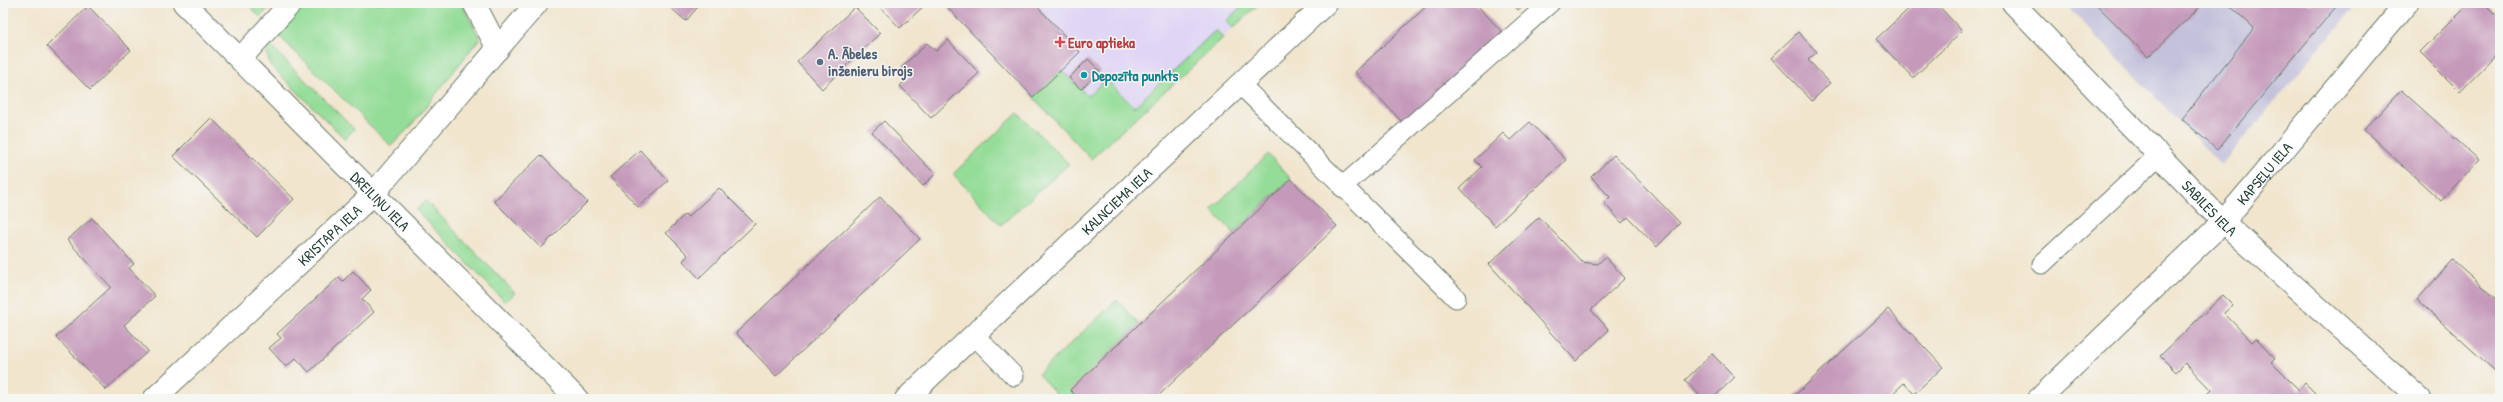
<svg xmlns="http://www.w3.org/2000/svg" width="2503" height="402" font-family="'Patrick Hand',sans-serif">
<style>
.built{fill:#dfd5f5}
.industrial{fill:#c3c1db}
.green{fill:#94dd98;stroke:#5a8d66}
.building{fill:#c499ba}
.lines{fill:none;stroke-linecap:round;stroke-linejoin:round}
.lane-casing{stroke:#68786a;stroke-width:21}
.street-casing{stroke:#68786a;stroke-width:24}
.primary-casing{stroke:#68786a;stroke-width:24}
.lane{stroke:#fff;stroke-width:19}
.street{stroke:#fff;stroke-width:22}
.primary{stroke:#fff;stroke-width:22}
.health-dot{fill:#e0444e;stroke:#f6f6f2;stroke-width:1.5}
.service-dot{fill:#5c6f8a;stroke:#f6f6f2;stroke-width:1.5}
.culture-dot{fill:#0f9aa8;stroke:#f6f6f2;stroke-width:1.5}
.labels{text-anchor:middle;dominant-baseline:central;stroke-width:3;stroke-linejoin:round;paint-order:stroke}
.health-label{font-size:15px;font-weight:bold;fill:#be3a42;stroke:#f6f6f2;text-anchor:start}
.service-label{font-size:15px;font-weight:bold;fill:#4e5e75;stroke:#f6f6f2;text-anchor:start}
.culture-label{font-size:15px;font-weight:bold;fill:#0d838f;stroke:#f6f6f2;text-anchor:start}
.street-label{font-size:15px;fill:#1f3d34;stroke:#f6f6f2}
</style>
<rect width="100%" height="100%" fill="#f6f6f2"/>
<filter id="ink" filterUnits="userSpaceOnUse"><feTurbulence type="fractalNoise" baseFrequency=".025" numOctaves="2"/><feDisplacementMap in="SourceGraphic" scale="8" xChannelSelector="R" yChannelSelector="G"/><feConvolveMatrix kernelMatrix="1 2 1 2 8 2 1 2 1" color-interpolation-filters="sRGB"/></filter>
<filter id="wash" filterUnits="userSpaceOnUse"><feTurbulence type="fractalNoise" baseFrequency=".012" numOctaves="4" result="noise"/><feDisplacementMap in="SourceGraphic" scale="16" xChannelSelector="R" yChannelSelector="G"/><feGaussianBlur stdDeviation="0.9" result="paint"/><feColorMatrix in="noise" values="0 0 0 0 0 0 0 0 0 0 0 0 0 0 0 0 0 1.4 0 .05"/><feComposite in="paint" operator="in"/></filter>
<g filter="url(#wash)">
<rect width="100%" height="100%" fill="#f1e5cd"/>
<polygon class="built" points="943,3 1260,3 1091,159"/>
<polygon class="industrial" points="2064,3 2358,3 2221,165"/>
<g class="green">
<polygon points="247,3 274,3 260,17"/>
<polygon points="303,3 461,3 480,38 411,126 391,146 278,35"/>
<polygon points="1245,3 1260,3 1233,28 1226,21"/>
<polygon points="1216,30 1223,38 1091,159 1033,97 1061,70 1088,96 1106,79 1134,107"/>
<polygon points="269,44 354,129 345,139 270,65 267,54"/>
<polygon points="1018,113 1069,164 1001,225 953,174"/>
<polygon points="1268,154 1291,179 1234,233 1211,210"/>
<polygon points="426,201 515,293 505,302 416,210"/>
<polygon points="1117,300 1139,324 1123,399 1061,399 1038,374"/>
</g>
<g id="blocks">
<g class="building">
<polygon points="665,3 701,3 686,21"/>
<polygon points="876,3 927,3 900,28"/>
<polygon points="943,3 1034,3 1080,52 1033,97"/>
<polygon points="1430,3 1475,3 1502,32 1404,124 1355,72"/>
<polygon points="1512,3 1526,3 1518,10"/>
<polygon points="1915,3 1936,3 1962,31 1913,78 1876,39"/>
<polygon points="2095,3 2204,3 2148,57"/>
<polygon points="2227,3 2339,3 2217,150 2182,119 2254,28"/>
<polygon points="2469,3 2484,3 2500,19 2500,51 2460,92 2420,52"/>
<polygon points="88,6 131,50 90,90 47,46"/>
<polygon points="855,7 880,33 822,89 797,62"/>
<polygon points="1798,32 1817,52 1808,60 1830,83 1812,101 1771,58"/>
<polygon points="948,40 979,73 931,118 900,86 911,75 902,67 927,43 936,51"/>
<polygon points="1088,59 1100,71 1081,89 1069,78"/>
<polygon points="2401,90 2479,160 2441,201 2364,130"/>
<polygon points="211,118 294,199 257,237 173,156"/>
<polygon points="884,121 935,174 923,186 872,132"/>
<polygon points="1530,122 1566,160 1495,226 1460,188 1482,167 1475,160 1503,133 1510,140"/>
<polygon points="640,150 668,181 638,207 610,177"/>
<polygon points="541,155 587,202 541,248 494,201"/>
<polygon points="1614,155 1680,223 1657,247 1628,217 1622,223 1604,203 1610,197 1591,177"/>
<polygon points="1291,179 1337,226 1155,399 1079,399 1070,390"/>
<polygon points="719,188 755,224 699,278 683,261 688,255 666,233 685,214 688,217"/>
<polygon points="880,197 920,239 776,376 736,333"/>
<polygon points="1539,217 1582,262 1598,264 1605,257 1625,278 1591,310 1609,330 1576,361 1489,264"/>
<polygon points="92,218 134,264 129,268 155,296 124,325 148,351 106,390 56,337 111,287 67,240"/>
<polygon points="2453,260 2500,302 2500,365 2495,371 2417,300"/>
<polygon points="353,271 371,290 362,299 374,312 309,372 296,358 286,367 269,348 281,338 277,334 339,277 343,281"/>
<polygon points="2223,295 2233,305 2224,313 2252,342 2256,339 2275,359 2271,362 2299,390 2305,383 2315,393 2309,399 2211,399 2206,395 2211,390 2185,363 2176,372 2160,356"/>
<polygon points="1888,309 1943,367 1914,394 1904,383 1887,399 1791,399"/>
<polygon points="1712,354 1735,377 1712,399 1703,399 1685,380"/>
</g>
</g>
</g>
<g filter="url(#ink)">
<use href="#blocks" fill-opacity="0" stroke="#68786a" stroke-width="1"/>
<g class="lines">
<defs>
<g id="lane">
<polyline points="1240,84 1456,298"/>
<polyline points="1342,187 1550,3"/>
<polyline points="2042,264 2158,156"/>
<polyline points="974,335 1014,376"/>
</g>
<g id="street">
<path id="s1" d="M184,3L577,399"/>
<polyline points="474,3 498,49"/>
<path id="s2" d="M2013,3L2223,222L2420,399"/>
<polyline points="240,59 291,3"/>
<path id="s3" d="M154,399L373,194L537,3"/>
<path id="s4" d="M2039,399L2223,222L2407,3"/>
</g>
<g id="primary">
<path id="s5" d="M906,399L1326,3"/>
</g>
</defs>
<use href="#lane" class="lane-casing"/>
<use href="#street" class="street-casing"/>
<use href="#primary" class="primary-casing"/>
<use href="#lane" class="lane"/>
<use href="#street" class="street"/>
<use href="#primary" class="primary"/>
</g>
</g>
<path class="health-dot" d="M1058 36h4v4h4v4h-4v4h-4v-4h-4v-4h4z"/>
<circle class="service-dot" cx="820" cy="62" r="4"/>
<circle class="culture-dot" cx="1084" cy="75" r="4"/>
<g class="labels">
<g class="health-label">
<text x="1068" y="42">Euro aptieka</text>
</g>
<g class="service-label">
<text x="828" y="53">A. Ābeles<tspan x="828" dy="17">inženieru birojs</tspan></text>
</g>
<g class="culture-label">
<text x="1092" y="75">Depozīta punkts</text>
</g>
<g class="street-label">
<text stroke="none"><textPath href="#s4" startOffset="319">KAPSEĻU IELA</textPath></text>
<text stroke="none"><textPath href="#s1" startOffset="279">DREILIŅU IELA</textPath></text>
<text stroke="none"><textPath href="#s5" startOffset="289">KALNCIEMA IELA</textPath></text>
<text stroke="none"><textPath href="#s2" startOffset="284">SABILES IELA</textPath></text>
<text stroke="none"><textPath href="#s3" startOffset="240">KRISTAPA IELA</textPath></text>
</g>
</g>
<rect width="2503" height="402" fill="none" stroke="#f6f6f2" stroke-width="16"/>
</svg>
